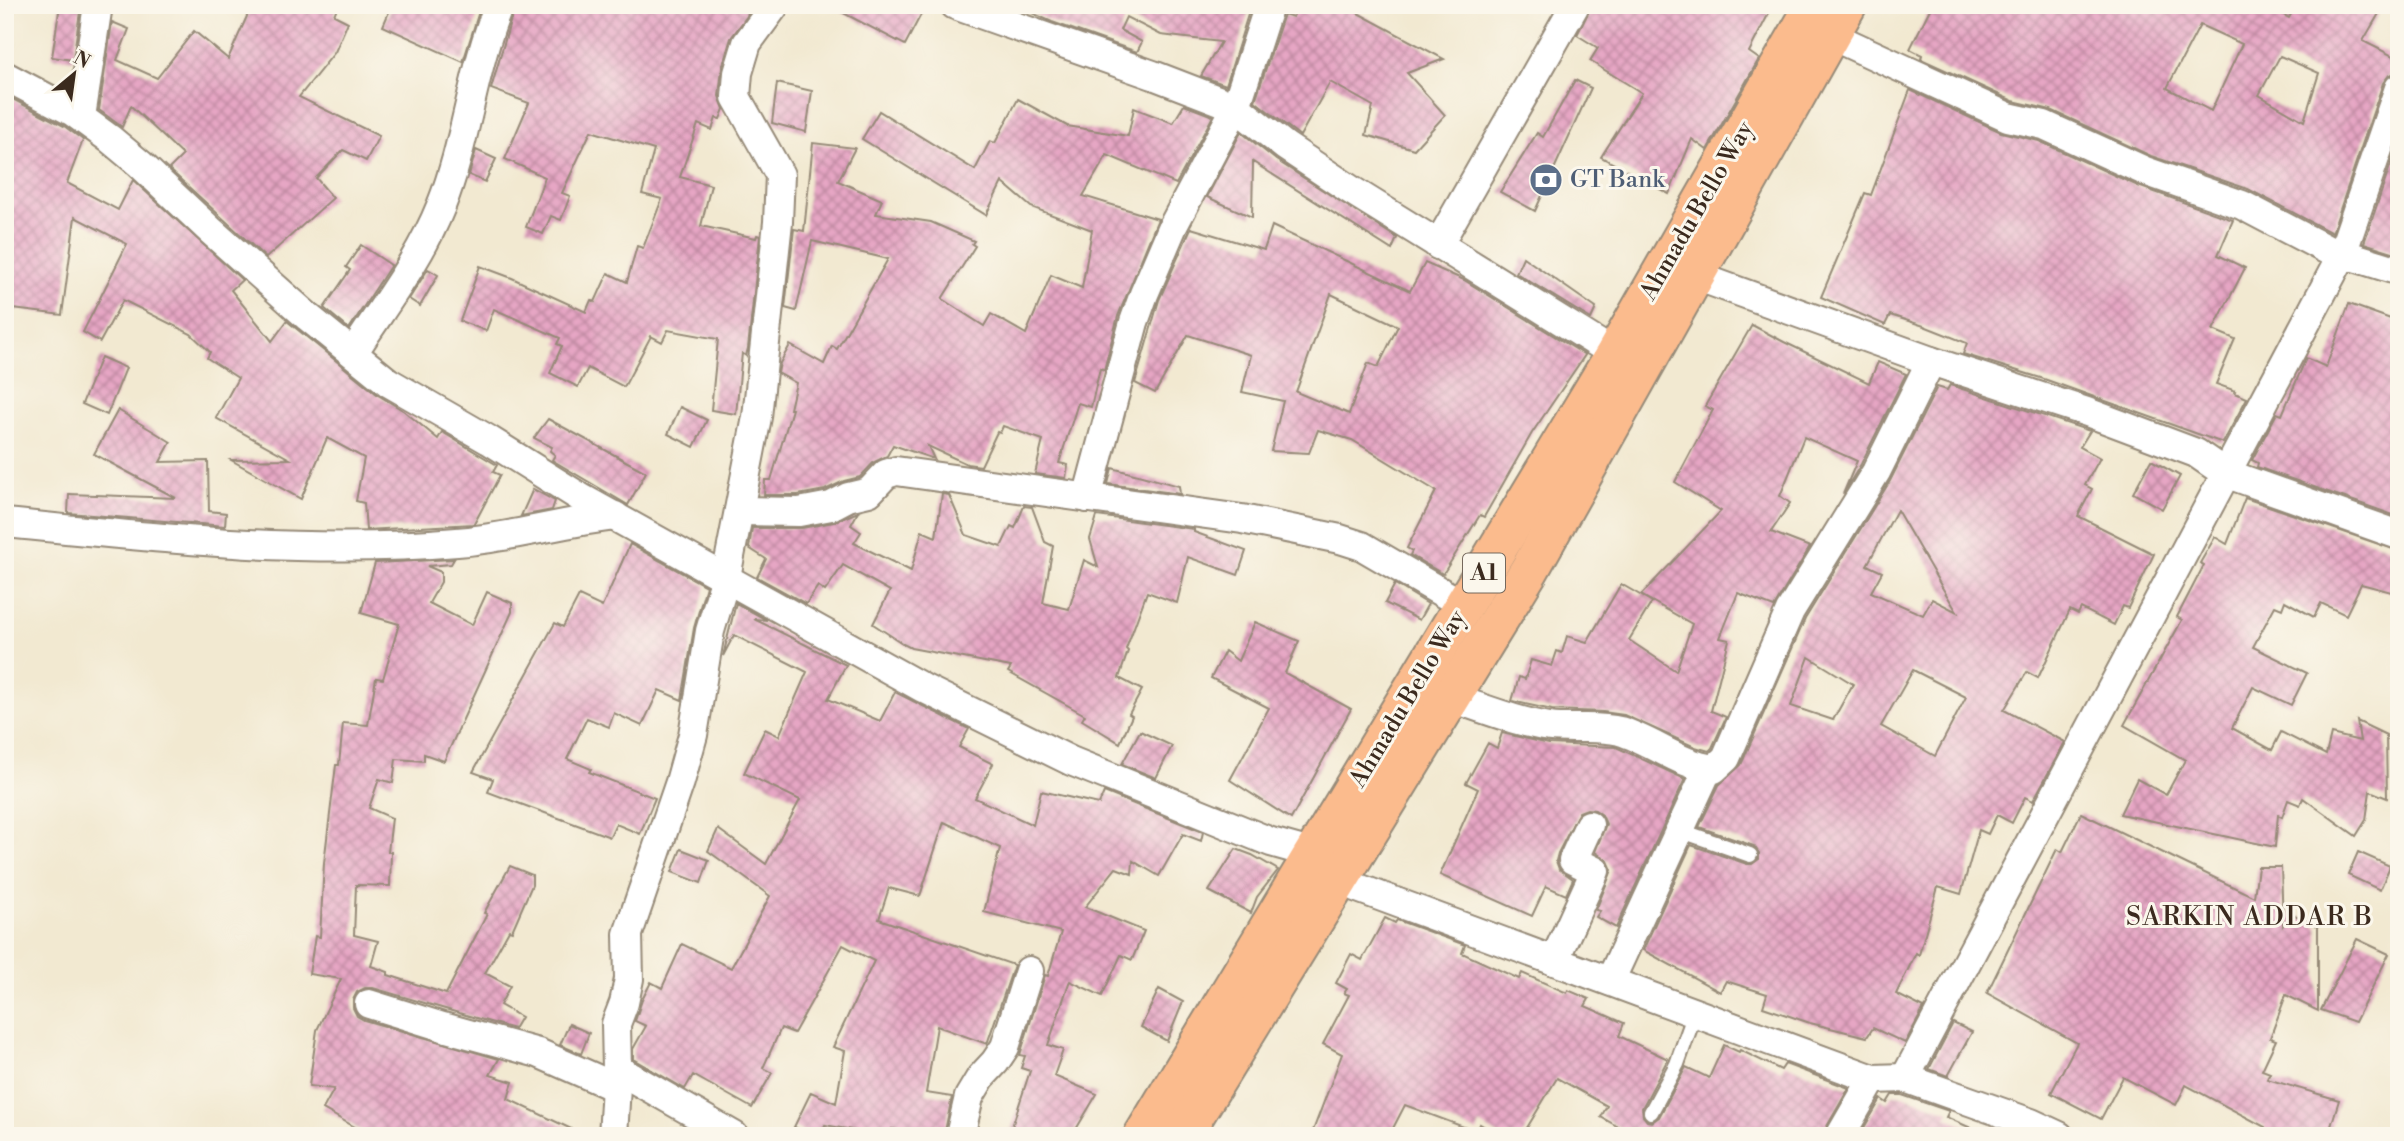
<svg xmlns="http://www.w3.org/2000/svg" width="2404" height="1141" font-family="'Libre Bodoni',serif">
<style>
.building{fill:url(#building-cross-hatch);fill-rule:evenodd}
.lines{fill:none;stroke-linecap:round;stroke-linejoin:round}
.service-casing{stroke:#968a78;stroke-width:18}
.minor-casing{stroke:#968a78;stroke-width:32}
.trunk-casing{stroke:#968a78;stroke-width:42}
.service{stroke:#fff;stroke-width:14}
.minor{stroke:#fff;stroke-width:28}
.trunk{stroke:#fbbb8d;stroke-width:38}
.labels{text-anchor:middle;dominant-baseline:central;stroke-width:6;stroke-linejoin:round;paint-order:stroke}
.shield{fill:#fbf7ec;stroke:#75685c;stroke-width:2}
.shield-label{font-size:23px;font-weight:bold;fill:#3b2a1e}
.service-label{font-size:24px;fill:#4e5e75;stroke:#fbf7ec;text-anchor:start}
.street-label{font-size:24px;fill:#3b2a1e;stroke:#fbf7ec}
.neighbourhood-label{font-size:26px;letter-spacing:2px;fill:#3b2a1e;stroke:#fbf7ec}
</style>
<defs>
<pattern id="building-cross-hatch" width="8" height="8" patternUnits="userSpaceOnUse" patternTransform="scale(1.75)"><rect width="8" height="8" fill="#e6a6c4"/><path d="M0 0l8 8M0 8l8-8" fill="none" stroke="#bc879f"/></pattern>
</defs>
<rect width="100%" height="100%" fill="#fbf7ec"/>
<filter id="ink" filterUnits="userSpaceOnUse"><feTurbulence type="fractalNoise" baseFrequency=".0143" numOctaves="2"/><feDisplacementMap in="SourceGraphic" scale="14" xChannelSelector="R" yChannelSelector="G"/><feConvolveMatrix kernelMatrix="1 2 1 2 8 2 1 2 1" color-interpolation-filters="sRGB"/></filter>
<filter id="wash" filterUnits="userSpaceOnUse"><feTurbulence type="fractalNoise" baseFrequency=".00686" numOctaves="4" result="noise"/><feDisplacementMap in="SourceGraphic" scale="28" xChannelSelector="R" yChannelSelector="G"/><feGaussianBlur stdDeviation="1.57" result="paint"/><feColorMatrix in="noise" values="0 0 0 0 0 0 0 0 0 0 0 0 0 0 0 0 0 1.4 0 .05"/><feComposite in="paint" operator="in"/></filter>
<g filter="url(#wash)">
<rect width="100%" height="100%" fill="#f2e9d1"/>
<g id="blocks">
<g class="building">
<polygon points="60,5 81,5 73,60 52,57"/>
<polygon points="252,5 338,5 334,15 348,22 335,52 299,97 379,136 366,161 343,150 316,178 333,198 266,258 169,169 183,155 131,106 122,127 99,110 112,22 129,29 117,60 157,78 194,31 228,59"/>
<polygon points="392,5 481,5 463,62 383,26"/>
<polygon points="515,5 750,5 747,16 731,38 722,68 719,96 724,109 720,119 716,118 712,130 698,124 680,177 711,185 701,226 756,238 757,235 760,236 748,348 746,356 742,353 736,414 711,410 718,339 668,330 662,342 651,336 624,387 588,368 578,387 550,373 562,346 557,344 560,338 494,309 486,331 460,321 480,266 512,278 586,312 591,300 595,302 608,273 627,282 637,246 643,248 662,199 642,194 654,150 591,131 562,193 570,196 561,220 551,216 543,234 526,227 545,177 505,159 529,103 491,89"/>
<polygon points="828,5 926,5 905,45"/>
<polygon points="1006,5 1073,5 1094,16 1098,5 1251,5 1226,85 1201,76 1221,42 1161,35 1126,17 1120,30 1142,42 1137,52 1052,22 1017,6 1015,9"/>
<polygon points="1298,5 1360,5 1356,12 1444,59 1407,73 1445,115 1414,149 1366,135 1373,106 1330,82 1300,136 1255,101 1284,14 1293,17"/>
<polygon points="1592,5 1754,5 1769,13 1749,52 1759,59 1707,150 1692,139 1669,194 1601,157 1642,93 1590,61 1598,48 1577,35"/>
<path d="M1932,5H2265L2289,18L2296,5H2384L2363,41L2399,59V72L2389,75L2383,83L2332,233L2248,189L2151,156L2051,110L2013,101L1921,59L1922,55L1910,49ZM2200,25L2242,44L2211,111L2167,88ZM2280,56L2319,73L2304,121L2259,95Z"/>
<polygon points="1575,80 1591,88 1535,211 1500,192 1537,133 1543,137"/>
<polygon points="777,83 812,91 806,132 772,123"/>
<polygon points="1910,90 2001,132 2039,141 2138,186 2233,220 2218,255 2245,268 2213,330 2235,339 2216,384 2236,391 2235,393 2247,398 2223,443 2044,379 1963,354 1967,343 1924,326 1890,315 1885,325 1821,297 1865,193 1871,195"/>
<polygon points="5,95 64,126 83,140 67,183 118,210 133,180 242,280 231,290 272,341 287,321 378,395 404,411 438,439 442,432 497,465 493,472 500,475 474,524 366,530 364,503 356,501 364,458 327,438 301,499 231,460 290,459 216,418 238,378 207,358 210,352 191,334 123,300 100,342 83,332 127,244 75,217 62,315 5,308"/>
<polygon points="1018,99 1067,126 1128,136 1134,108 1173,123 1184,105 1213,116 1176,184 1107,155 1083,196 1158,219 1118,316 1104,370 1100,368 1091,407 1078,403 1059,463 1068,465 1066,478 1035,474 1043,440 1003,426 1000,433 997,432 981,466 967,464 928,446 934,459 893,445 887,456 874,462 860,477 844,481 825,490 798,495 764,495 765,480 771,480 792,409 790,409 796,383 778,373 780,363 790,345 824,364 832,346 837,349 888,259 812,241 796,311 785,308 794,229 804,231 813,143 855,148 838,181 882,200 876,214 931,222 974,241 972,244 975,246 942,299 984,326 991,314 1026,334 1051,275 1082,288 1092,230 1031,207 1002,182 986,215 862,139 879,111 975,170 990,141 995,143"/>
<polygon points="1241,132 1276,160 1397,238 1392,250 1253,162 1252,217 1207,197"/>
<polygon points="2399,140 2399,254 2364,243"/>
<polygon points="476,150 496,159 485,182 469,175"/>
<path d="M1272,226L1410,291L1425,263L1464,280L1585,355L1532,433L1484,517L1480,515L1443,574L1410,555L1412,551L1407,548L1436,491L1352,440L1318,430L1309,453L1271,451L1283,401L1242,392L1251,355L1188,335L1155,393L1135,383L1159,300L1191,228L1264,250ZM1331,294L1398,326L1378,367L1368,363L1349,414L1296,392Z"/>
<polygon points="361,245 391,265 349,329 324,308 350,270 346,267"/>
<polygon points="1523,257 1596,308 1591,319 1516,273"/>
<polygon points="428,269 438,275 420,306 409,299"/>
<polygon points="2349,304 2399,322 2399,517 2257,467 2258,463 2252,460 2277,413 2282,415 2306,358 2326,367"/>
<polygon points="1752,325 1784,342 1869,383 1878,362 1906,374 1861,464 1843,494 1857,461 1804,437 1780,496 1790,503 1771,532 1810,547 1774,607 1738,593 1720,638 1729,640 1711,711 1726,717 1712,748 1709,751 1695,747 1624,715 1603,712 1552,710 1512,701 1519,677 1525,679 1531,660 1552,666 1557,651 1562,653 1567,636 1587,642 1621,584 1652,602 1629,640 1676,671 1692,624 1641,595 1721,511 1675,482 1713,410 1705,406"/>
<polygon points="101,357 126,368 107,415 82,404"/>
<path d="M1950,385L2090,431L2080,447L2100,458L2085,485L2092,489L2078,516L2154,554L2128,608L2123,606L2114,625L2081,608L2078,614L2070,610L2038,678L2027,672L2004,710L2065,742L2033,801L2025,797L2012,823L1997,815L1988,834L1979,830L1961,894L1938,887L1919,955L1916,953L1896,994L1924,1008L1905,1043L1873,1028L1867,1037L1810,1023L1763,1007L1767,994L1726,981L1720,992L1643,950L1691,845L1747,864H1752L1759,859V853L1754,846L1699,827L1719,785L1741,765L1805,619L1890,481L1937,387L1947,390ZM1897,510L1943,589L1957,612L1932,599L1923,615L1871,592L1882,572L1867,565ZM1809,657L1853,684L1833,720L1791,706ZM1913,670L1966,697L1935,756L1881,726Z"/>
<polygon points="680,407 707,420 694,447 668,434"/>
<polygon points="118,410 171,442 160,462 208,461 209,511 226,513 225,526 68,513 69,494 176,498 94,454"/>
<polygon points="548,419 646,472 628,505 552,460 555,455 550,451 552,447 534,438"/>
<polygon points="2151,460 2180,476 2162,509 2133,493"/>
<polygon points="1112,468 1179,486 1180,494 1108,484"/>
<polygon points="533,489 555,501 552,510 521,516"/>
<polygon points="942,494 949,495 966,535 1001,547 1011,526 1015,528 1024,506 1032,507 1045,542 1053,546 1043,603 1069,609 1084,560 1098,567 1090,539 1097,516 1194,529 1194,532 1246,551 1238,575 1188,557 1177,603 1147,592 1126,649 1128,651 1119,678 1142,690 1129,714 1132,716 1120,743 1082,720 1085,715 1008,672 1011,667 911,648 905,645 873,624 890,591 843,565 825,591 818,586 806,604 757,577 766,559 749,548 752,528 802,528 834,522 858,512 851,525 861,532 854,543 911,571 922,531 936,537"/>
<polygon points="2245,498 2399,551 2399,594 2361,584 2346,615 2321,603 2314,617 2285,601 2282,609 2275,606 2253,647 2307,673 2291,705 2253,687 2232,728 2272,750 2281,732 2326,755 2331,734 2360,741 2357,721 2386,735 2387,798 2370,791 2366,820 2356,836 2303,798 2300,805 2288,800 2282,817 2278,815 2275,847 2120,814 2137,779 2166,795 2185,760 2124,725 2182,620 2177,617 2204,565 2200,563 2215,537 2227,544"/>
<polygon points="630,544 706,586 694,628 682,700 659,690 642,726 614,713 609,727 587,718 567,759 591,769 589,772 655,798 640,834 616,824 610,837 488,792 493,779 473,772 555,623 563,627 579,596 602,607"/>
<polygon points="454,559 451,564 427,566 441,572 441,582 429,603 472,625 487,592 512,603 512,612 444,761 424,754 424,761 396,759 393,783 379,779 369,808 392,818 388,852 391,852 390,886 356,885 354,935 378,941 371,966 388,972 388,975 446,994 487,914 484,913 510,866 532,875 532,885 512,931 509,930 485,973 510,986 500,1005 521,1017 514,1029 373,988 365,988 357,992 353,1000 353,1008 357,1016 364,1020 499,1059 490,1075 513,1082 508,1099 586,1136 371,1136 323,1109 334,1089 309,1086 317,1030 341,979 309,974 315,936 320,937 324,863 336,765 339,765 343,723 368,725 376,678 383,679 399,624 361,613 375,563"/>
<polygon points="1395,584 1428,604 1419,620 1385,603"/>
<polygon points="736,603 767,620 754,619 846,665 828,699 880,721 895,692 969,729 959,747 993,764 975,798 1033,825 1041,791 1099,804 1104,792 1203,832 1201,841 1183,834 1159,876 1133,861 1132,874 1116,868 1085,907 1144,931 1132,960 1121,955 1102,996 1070,981 1069,983 1048,1045 1063,1050 1054,1076 1097,1094 1072,1136 1009,1136 1030,1071 1021,1068 1025,1056 1020,1055 1045,975 1048,976 1061,932 984,912 1000,848 944,822 920,896 889,888 879,919 1014,965 987,1044 937,1026 926,1093 952,1097 944,1136 926,1136 892,1129 890,1136 882,1136 825,1125 820,1136 812,1136 794,1127 811,1092 836,1103 845,1051 833,1047 874,961 843,945 794,1033 781,1028 763,1068 772,1073 752,1108 693,1075 685,1089 633,1059 633,1049 646,1026 635,1021 642,1000 651,982 662,988 682,944 731,968 770,896 708,851 718,829 766,864 800,800 744,773 765,729 779,736 807,672 734,635 723,656"/>
<polygon points="1255,622 1299,641 1285,673 1351,709 1291,819 1230,780 1269,708 1211,678 1225,651 1238,661"/>
<polygon points="1140,731 1172,746 1156,778 1122,764"/>
<polygon points="1502,733 1549,744 1616,747 1685,779 1616,928 1596,917 1600,911 1596,910 1612,870 1608,861 1595,852 1606,824 1602,815 1595,810 1587,809 1579,812 1558,853 1556,861 1559,869 1573,879 1566,895 1546,886 1532,916 1440,875 1478,789 1466,783 1488,743 1497,748"/>
<polygon points="2081,813 2254,897 2258,867 2281,867 2283,925 2291,913 2318,927 2318,1011 2286,995 2270,1038 2276,1040 2262,1070 2270,1073 2267,1079 2339,1100 2328,1136 2263,1136 2265,1127 2186,1085 2176,1105 2123,1077 2101,1119 2051,1093 2077,1043 1987,993 2057,849 2062,852"/>
<polygon points="681,849 709,860 701,883 672,872"/>
<polygon points="1236,849 1252,855 1278,870 1257,897 1251,913 1209,891"/>
<polygon points="2358,852 2390,866 2380,890 2348,875"/>
<polygon points="1385,918 1395,923 1397,920 1465,945 1462,953 1519,979 1522,973 1567,993 1568,990 1589,999 1585,1006 1624,1023 1619,1036 1668,1059 1642,1108 1643,1116 1647,1121 1652,1122 1659,1117 1686,1067 1709,1078 1724,1045 1739,1052 1740,1050 1781,1070 1785,1064 1849,1088 1826,1128 1823,1136 1618,1136 1622,1129 1601,1117 1607,1106 1557,1078 1522,1136 1500,1136 1480,1124 1477,1132 1405,1105 1389,1136 1311,1136 1342,1054 1323,1044 1349,995 1344,993 1347,989 1336,983 1351,954 1362,960"/>
<polygon points="2357,939 2389,954 2355,1022 2321,1010"/>
<polygon points="1159,989 1183,1002 1167,1041 1141,1027"/>
<polygon points="1953,1023 1972,1032 1948,1076 1929,1069"/>
<polygon points="569,1024 589,1033 581,1054 560,1045"/>
<polygon points="1892,1095 1902,1095 1949,1111 1946,1117 1989,1136 1859,1136 1881,1099 1887,1103"/>
</g>
</g>
</g>
<g filter="url(#ink)">
<use href="#blocks" fill-opacity="0" stroke="#968a78" stroke-width="2"/>
<g class="lines">
<defs>
<g id="service">
<polyline points="1679,830 1750,855"/>
<polyline points="1651,1112 1677,1064 1695,1013"/>
</g>
<g id="minor">
<polyline points="955,5 1153,75 1236,107 1285,146 1351,190 1615,354"/>
<polyline points="1830,35 2008,117 2044,125 2145,171 2242,205 2341,257 2354,257 2399,271"/>
<polyline points="5,76 73,112 110,139 140,164 210,230 308,317 388,382 489,440 583,499 923,688 1071,761 1271,842 1314,854"/>
<polyline points="81,117 98,5"/>
<polyline points="1438,245 1575,5"/>
<polyline points="1696,276 1931,361 2087,412 2196,453 2225,473 2399,535"/>
<path d="M353,353C384,305 420,259 441,206C467,141 472,70 499,5"/>
<polyline points="1087,498 1134,322 1144,294 1173,226 1236,107 1269,5"/>
<polyline points="739,511 799,512 831,506 848,497 869,492 886,474 896,471 1242,519 1340,539 1362,546 1465,606"/>
<path d="M5,523C155,538 306,555 457,542C510,538 562,522 615,516"/>
<path d="M1451,698C1483,708 1516,722 1550,727C1573,730 1597,725 1620,731C1653,741 1680,765 1714,769L1726,758L1790,611L1876,472L1931,361"/>
<polyline points="1339,881 1873,1079 1905,1078 2031,1123 2059,1136"/>
<polyline points="1554,961 1595,871 1573,860 1589,825"/>
<polyline points="1610,981 1708,769"/>
<polyline points="369,1004 443,1027 538,1053 615,1087"/>
<polyline points="617,1069 734,1136"/>
<polyline points="1905,1078 2341,257 2399,88"/>
<polyline points="613,1136 617,1069 616,1024 624,1003 629,979 628,934 680,782 693,735 710,631 726,577 757,417 778,222 780,175 736,97 738,73 747,43 775,5"/>
<polyline points="960,1136 969,1097 981,1077 995,1062 1005,1047 1029,971"/>
<polyline points="1840,1136 1873,1079"/>
</g>
<g id="trunk">
<polyline points="1143,1136 1615,354 1815,5"/>
<polyline points="1182,1136 1530,569 1847,5"/>
</g>
</defs>
<use href="#service" class="service-casing"/>
<use href="#minor" class="minor-casing"/>
<use href="#trunk" class="trunk-casing"/>
<use href="#service" class="service"/>
<use href="#minor" class="minor"/>
<use href="#trunk" class="trunk"/>
</g>
</g>
<defs>
<symbol id="bank-disc" viewBox="-11 -11 22 22"><circle r="9.5" fill="#5c6f8a" stroke="#fbf7ec"/><path d="M-6-4H6V4H-6ZM0-2.3a2.3 2.3 0 1 0 0 4.6a2.3 2.3 0 1 0 0-4.6Z" fill="#fff"/></symbol>
</defs>
<g fill-rule="evenodd">
<use href="#bank-disc" x="1527" y="161" width="38" height="38"/>
</g>
<g class="labels">
<rect class="shield" x="1463" y="553.5" width="42" height="39" rx="5"/>
<g class="shield-label">
<text x="1484" y="573">A1</text>
</g>
<g class="service-label">
<text x="1570" y="180">GT Bank</text>
</g>
<g class="street-label">
<text transform="translate(1697 211) rotate(-60)">Ahmadu Bello Way</text>
<text transform="translate(1408 699) rotate(-59)">Ahmadu Bello Way</text>
</g>
<g class="neighbourhood-label">
<text x="2250" y="917">SARKIN ADDAR B</text>
</g>
</g>
<rect width="2404" height="1141" fill="none" stroke="#fbf7ec" stroke-width="28"/>
<g transform="translate(74 74) rotate(29)" stroke="#fbf7ec" stroke-width="5" paint-order="stroke">
<path d="M0-5L12 26L0 18L-12 26Z" fill="#3b2a1e"/>
<text y="-10" font-size="19" font-weight="bold" text-anchor="middle" fill="#3b2a1e">N</text>
</g>
</svg>
